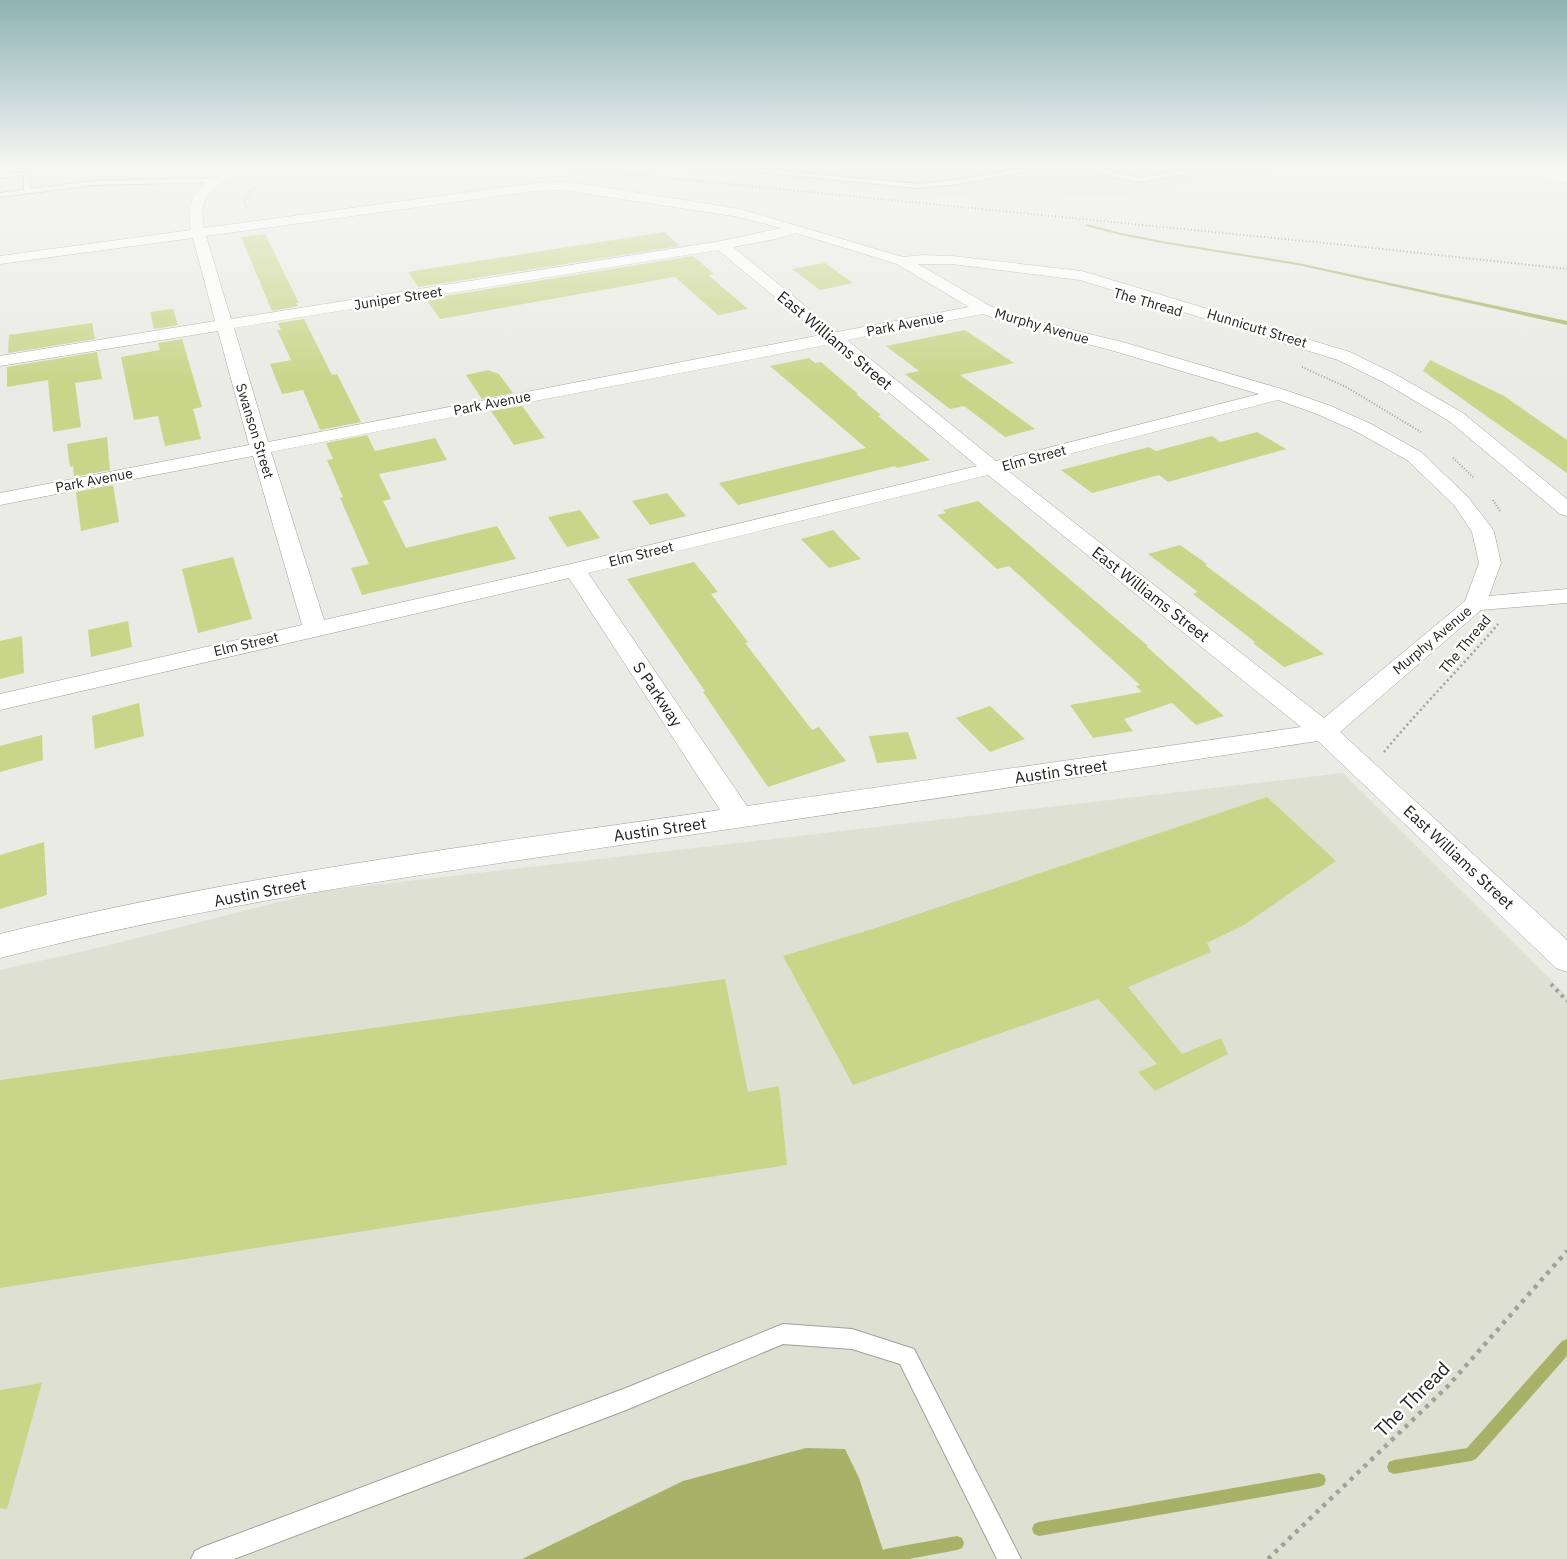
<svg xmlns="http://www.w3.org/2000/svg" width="1567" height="1559" font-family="'IBM Plex Sans',sans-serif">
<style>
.built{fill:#dee1d2}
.water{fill:#a7b268}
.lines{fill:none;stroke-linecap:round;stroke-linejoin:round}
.stream{fill:#a7b268;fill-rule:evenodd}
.building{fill:#c9d589}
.service-casing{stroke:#9fa19a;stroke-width:2}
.minor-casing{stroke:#9fa19a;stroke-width:1}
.secondary-casing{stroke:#9fa19a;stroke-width:1}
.path-far3{stroke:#a0a19c;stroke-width:2;stroke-dasharray:1 2;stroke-linecap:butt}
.path-far2{stroke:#a0a19c;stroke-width:2.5;stroke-dasharray:2 3;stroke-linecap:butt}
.path-far1{stroke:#a0a19c;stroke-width:4;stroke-dasharray:3 4.5;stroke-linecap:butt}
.path{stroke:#a0a19c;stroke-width:4.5;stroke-dasharray:4 5.5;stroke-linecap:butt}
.service{fill:#fff;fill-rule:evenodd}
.minor{fill:#fff;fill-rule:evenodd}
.secondary{fill:#fff;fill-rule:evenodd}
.rail{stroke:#777874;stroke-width:2;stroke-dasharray:1 2.5;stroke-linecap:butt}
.labels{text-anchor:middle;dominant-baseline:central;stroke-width:5;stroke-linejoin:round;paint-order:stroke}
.far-street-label{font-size:14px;fill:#222220;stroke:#fff}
.street-label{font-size:16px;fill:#222220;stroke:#fff}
.near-street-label{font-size:19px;fill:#222220;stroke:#fff}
</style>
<rect width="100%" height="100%" fill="#eaebe4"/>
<g class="built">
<polygon points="625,165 1303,165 1118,196 982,191 953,196"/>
<polygon points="1343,773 1567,996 1567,1559 0,1559 0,970 106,946 322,891"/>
</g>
<polygon class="water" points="806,1448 845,1449 859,1478 886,1559 522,1559 683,1481"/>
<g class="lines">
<g class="stream">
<polygon points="1087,224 1121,233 1167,242 1298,263 1567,321 1567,325 1298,265 1167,244 1121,235 1085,226"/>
<polygon points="1567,1339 1567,1356 1476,1459 1471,1461 1394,1474 1389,1472 1387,1467 1389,1462 1394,1460 1467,1448 1562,1341"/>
<polygon points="1319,1473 1324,1475 1326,1480 1324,1485 1319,1487 1039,1536 1034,1534 1032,1529 1034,1524 1039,1522"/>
<polygon points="957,1536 962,1538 964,1543 962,1548 957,1550 909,1559 873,1559 875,1554 885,1549"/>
</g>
</g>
<g class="building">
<polygon points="664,232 680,246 418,287 408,272"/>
<polygon points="265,234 299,303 296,303 298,306 272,311 241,237"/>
<polygon points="693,256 714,274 708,275 748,309 718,315 675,277 440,319 426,299"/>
<polygon points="825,263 853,283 820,290 792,269"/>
<polygon points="173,309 178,325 154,329 150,312"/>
<polygon points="304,319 332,375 337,374 361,422 320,430 303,390 282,394 270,364 291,360 277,330 281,330 278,323"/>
<polygon points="92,323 95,339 8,353 9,335"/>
<polygon points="965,330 1014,363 960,375 1035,429 1005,437 964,406 950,409 905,374 919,371 886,346"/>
<polygon points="182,339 202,407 193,409 201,439 165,446 158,416 134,420 121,357 160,350 158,343"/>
<polygon points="97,352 102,379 75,383 81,427 53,432 48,380 7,387 7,367"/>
<polygon points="809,358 815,363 821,362 858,394 856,394 881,415 878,416 930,460 897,468 895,466 738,505 719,483 866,448 770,366"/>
<polygon points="1430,360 1504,396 1567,440 1567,473 1423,371"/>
<polygon points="488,370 499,374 513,393 482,399 466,375"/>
<polygon points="522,406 545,438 514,445 491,411"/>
<polygon points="1257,432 1286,449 1168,482 1159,475 1092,493 1061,470 1149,447 1156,451 1212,436 1220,442"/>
<polygon points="367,435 375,451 435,438 447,460 379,474 391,499 383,501 406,548 497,526 516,559 362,595 351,568 369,564 340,498 343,497 327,460 333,459 326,443"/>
<polygon points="107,437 110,470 74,477 73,466 70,467 67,444"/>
<polygon points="113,485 119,522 81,531 76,492"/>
<polygon points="667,493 686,516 650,525 632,501"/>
<polygon points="978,501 1148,646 1146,646 1224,716 1196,725 1172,703 1124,719 1133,731 1093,738 1070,705 1142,692 1136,686 1140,685 1009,566 997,569 937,515 946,513 943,510"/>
<polygon points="580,510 600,538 567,547 548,517"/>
<polygon points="833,530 847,545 861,559 829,568 801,539"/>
<polygon points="1180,545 1207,564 1205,565 1324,654 1284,667 1253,643 1255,642 1193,594 1198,592 1148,554"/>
<polygon points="233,557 252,619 198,633 182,569"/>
<polygon points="694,562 718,592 711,594 748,642 745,643 812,730 819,727 846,761 768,787 703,692 705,691 627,579"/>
<polygon points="128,621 132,647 91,657 88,630"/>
<polygon points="22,636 24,673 0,679 0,641"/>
<polygon points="139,703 144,736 95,749 92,716"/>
<polygon points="990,706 1025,739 990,752 956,718"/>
<polygon points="908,732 917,759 877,763 869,736"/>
<polygon points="42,735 43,760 0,772 0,746"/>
<polygon points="1267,797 1336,861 1244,925 1207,943 1211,952 1128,987 1182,1054 1221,1038 1228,1054 1155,1091 1138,1072 1157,1064 1098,999 853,1085 783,956 882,926"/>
<polygon points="44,842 47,895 0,909 0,855"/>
<polygon points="725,979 748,1092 779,1086 787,1165 0,1288 0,1080"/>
<polygon points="42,1383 7,1509 0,1508 0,1390"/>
</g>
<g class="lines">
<defs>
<g id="service">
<polygon points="691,165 717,165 918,184 957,180 1046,165 1062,165 957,184 918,188"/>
<polygon points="1085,165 1094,165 1117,174 1141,178 1214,165 1229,165 1141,182 1114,177"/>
<polygon points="29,172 30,189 94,181 219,178 222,180 219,182 94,185 0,197 0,193 24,190 24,175 0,178 0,174"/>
<polygon points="783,1324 852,1329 914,1349 1021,1559 997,1559 900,1364 852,1349 783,1344 626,1410 234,1559 191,1559 195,1551 203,1547 626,1388"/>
</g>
<path id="minor" d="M237,165H254C250,170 243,172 237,174C211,187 198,198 204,228L535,183L563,182L603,187L740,209L903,257L923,255L952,256L1082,271L1350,352L1395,374L1463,413L1567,499V516L1560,514L1449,421L1383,382L1338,360L1080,280L952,264H918L990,306L1029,319L1126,343L1285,390L1331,406L1371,424L1421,452L1468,497L1491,527L1494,532L1501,563L1489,596L1567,589V603L1481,610L1340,732L1567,940V972L1556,968L1318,741C1086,776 853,811 621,845C413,876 203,905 0,958V934C235,875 480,845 720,810L569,578L0,710V694L302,625L253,456L0,505V493L249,445L218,331L0,366V356L215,321L193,238L0,264V256L191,230C183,192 206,179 237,165ZM563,190L739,217L781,228L721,241L231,319L206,236L535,191ZM796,233L897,264L969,307L837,332L733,247L776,239ZM718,250L821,335L268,442L234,328ZM983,314L1017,326L1114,351L1259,394L996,461L847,340ZM831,344L977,466L575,563L324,620L271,452ZM1278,400L1317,414L1357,432L1407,460L1454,505L1472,532L1479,563L1465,601L1324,718L1007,470ZM988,475L1301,727L747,806L588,573Z"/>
<polygon id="secondary" points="1489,165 1516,165 1567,175 1567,183 1495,169"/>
</defs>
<use href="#service" class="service-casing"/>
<use href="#minor" class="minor-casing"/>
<use href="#secondary" class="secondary-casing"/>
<g class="path-far3">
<polyline points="247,207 244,203 246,197 259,183"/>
<polyline points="1302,367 1346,387 1421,432"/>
<polyline points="1453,458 1474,478"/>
<polyline points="1493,500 1500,511"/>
</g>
<path class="path-far2" d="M1384,752C1420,708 1461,668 1498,624"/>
<polyline class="path-far1" points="1551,984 1567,1001"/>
<polyline class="path" points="1268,1559 1448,1386 1567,1251"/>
<use href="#service" class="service"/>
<use href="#minor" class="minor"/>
<use href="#secondary" class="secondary"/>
<polyline class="rail" points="536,165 1355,246 1567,269"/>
</g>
<linearGradient id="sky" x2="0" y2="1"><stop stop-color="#8eb3b5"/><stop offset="0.43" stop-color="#f6f6f3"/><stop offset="1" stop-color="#f6f6f3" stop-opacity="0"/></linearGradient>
<rect width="1567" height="384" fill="url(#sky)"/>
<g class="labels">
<g class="far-street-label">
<text transform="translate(398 298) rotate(-9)">Juniper Street</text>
<text transform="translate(1148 302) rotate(16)">The Thread</text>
<text transform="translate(905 324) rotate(-11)">Park Avenue</text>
<text transform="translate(1042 326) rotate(16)">Murphy Avenue</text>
<text transform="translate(1257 328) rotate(17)">Hunnicutt Street</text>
<text transform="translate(492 403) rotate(-11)">Park Avenue</text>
<text transform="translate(255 431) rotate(73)">Swanson Street</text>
<text transform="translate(1034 458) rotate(-15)">Elm Street</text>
<text transform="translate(94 480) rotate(-11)">Park Avenue</text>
<text transform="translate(641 554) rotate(-14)">Elm Street</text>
<text transform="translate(1432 640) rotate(-40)">Murphy Avenue</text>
<text transform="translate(246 644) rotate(-13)">Elm Street</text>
<text transform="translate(1465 644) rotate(-50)">The Thread</text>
</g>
<g class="street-label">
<text transform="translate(835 340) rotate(40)">East Williams Street</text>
<text transform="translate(1151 594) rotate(38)">East Williams Street</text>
<text transform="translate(658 694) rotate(56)">S Parkway</text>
<text transform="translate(1061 771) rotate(-8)">Austin Street</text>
<text transform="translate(660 829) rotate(-8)">Austin Street</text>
<text transform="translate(1459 857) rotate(43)">East Williams Street</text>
<text transform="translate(260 892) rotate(-11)">Austin Street</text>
</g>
<g class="near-street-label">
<text transform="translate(1412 1399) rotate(-45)">The Thread</text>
</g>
</g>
</svg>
